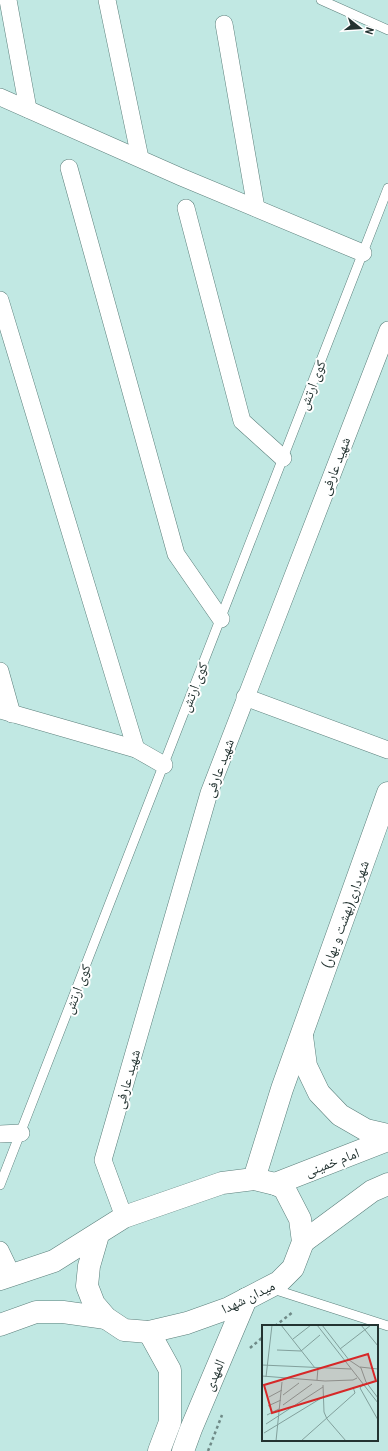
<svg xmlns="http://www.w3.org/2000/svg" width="388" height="1451" font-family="'Roboto Condensed','Noto Naskh Arabic',sans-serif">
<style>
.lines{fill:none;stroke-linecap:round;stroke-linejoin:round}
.lane-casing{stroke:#5b7f7b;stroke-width:10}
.street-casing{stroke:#5b7f7b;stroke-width:18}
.secondary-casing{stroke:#5b7f7b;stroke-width:23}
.primary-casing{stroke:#5b7f7b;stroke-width:23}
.path{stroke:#6f8a87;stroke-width:2.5;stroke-dasharray:3 3;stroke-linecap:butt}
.lane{stroke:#fff;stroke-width:9}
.street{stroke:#fff;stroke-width:17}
.secondary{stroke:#fff;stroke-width:22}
.primary{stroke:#fff;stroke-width:22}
.labels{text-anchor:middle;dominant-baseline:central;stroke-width:4;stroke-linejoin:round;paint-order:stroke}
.street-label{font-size:14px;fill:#233331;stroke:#fff}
.inset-road{fill:none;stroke:#82a09c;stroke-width:1}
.view{fill:#d62828;fill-opacity:0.15;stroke:#d62828;stroke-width:2}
.inset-edge{fill:none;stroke:#233331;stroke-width:2}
</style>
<rect width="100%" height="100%" fill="#c1e8e3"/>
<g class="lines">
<defs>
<g id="lane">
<polyline points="321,0 388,30"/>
<polyline points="0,1185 388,188"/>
<polyline points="273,1289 388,1326"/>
</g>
<g id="street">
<polyline points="8,0 28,109"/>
<polyline points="107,0 140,158"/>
<polyline points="224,24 256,208"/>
<polyline points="0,97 181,177 363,253"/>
<polyline points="69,168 176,554 221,619"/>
<polyline points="186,208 242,421 283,458"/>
<polyline points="0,300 136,749"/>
<polyline points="0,671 12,714"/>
<polyline points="245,697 388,750"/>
<polyline points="0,710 136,749 164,765"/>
<polyline points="0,1134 21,1133"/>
<polyline points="124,1217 103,1160 209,793 388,330"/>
<polyline points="0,1250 12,1275"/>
</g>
<g id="secondary">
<polyline points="254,1179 282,1089 388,793"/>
<polyline points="149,1332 170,1370 170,1422 159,1451"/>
<polyline points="183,1451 191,1429 246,1299"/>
</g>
<g id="primary">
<polyline points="302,1036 306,1066 319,1093 340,1115 366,1130 388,1135"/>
<polyline points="275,1184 388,1140"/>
<polyline points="303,1242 372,1191 388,1184"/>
<polyline points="0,1279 54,1261 124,1217 222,1183 254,1179 275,1184 284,1188 300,1219 303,1242 293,1268 279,1282 229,1308 187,1323 149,1332 124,1330 106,1318 94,1304 87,1286 89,1266 98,1235"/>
<polyline points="0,1325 36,1312 63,1312 106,1318"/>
</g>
</defs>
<use href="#lane" class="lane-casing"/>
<use href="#street" class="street-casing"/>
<use href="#secondary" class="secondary-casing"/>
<use href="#primary" class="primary-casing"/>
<g class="path">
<polyline points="275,1326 293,1312"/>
<polyline points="250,1348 263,1337"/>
<polyline points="208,1451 222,1415"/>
</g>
<use href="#lane" class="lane"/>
<use href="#street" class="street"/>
<use href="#secondary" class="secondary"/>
<use href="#primary" class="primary"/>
</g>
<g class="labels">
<g class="street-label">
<text transform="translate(312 385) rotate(-69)">کوی ارتش</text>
<text transform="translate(335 466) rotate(-69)">شهید عارفی</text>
<text transform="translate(194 687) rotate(-69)">کوی ارتش</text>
<text transform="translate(219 768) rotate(-70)">شهید عارفی</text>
<text transform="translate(345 914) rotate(-70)">شهرداری(بهشت و بهار)</text>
<text transform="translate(77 989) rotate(-69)">کوی ارتش</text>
<text transform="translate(127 1079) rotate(-74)">شهید عارفی</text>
<text transform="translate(332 1162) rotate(-21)">امام خمینی</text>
<text transform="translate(248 1297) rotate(-26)">میدان شهدا</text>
<text transform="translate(214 1375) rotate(-67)">المهدی</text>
</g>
</g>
<g transform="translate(262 1325)">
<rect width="116" height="116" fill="#c1e8e3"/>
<path class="inset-road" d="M19,0L53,43M55,0L116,78M60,0L87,35L99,43L104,57L116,73M99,0L116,21M31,14L49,0M78,24L109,0M15,25L39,26L58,10M0,40L89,44M98,42L116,44M0,51L63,56L91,55L95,53M4,52L10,0M55,55L56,43M101,59L98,63L116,95M61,60L62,87L65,94L84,116M21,70L37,58M7,72L20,65M21,80L50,59M6,81L19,75M5,90L17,84M4,99L61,62M2,108L61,72M14,116L20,57M39,116L93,68L91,62"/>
<path class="view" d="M106,29L114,56L10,88L2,60Z"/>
<rect width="116" height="116" class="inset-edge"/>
</g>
<g transform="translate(360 28) rotate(107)" stroke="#ffffff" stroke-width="3" paint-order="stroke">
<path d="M0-3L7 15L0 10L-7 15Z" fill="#233331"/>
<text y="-6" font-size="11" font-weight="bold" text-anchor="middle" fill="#233331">N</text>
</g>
</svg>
